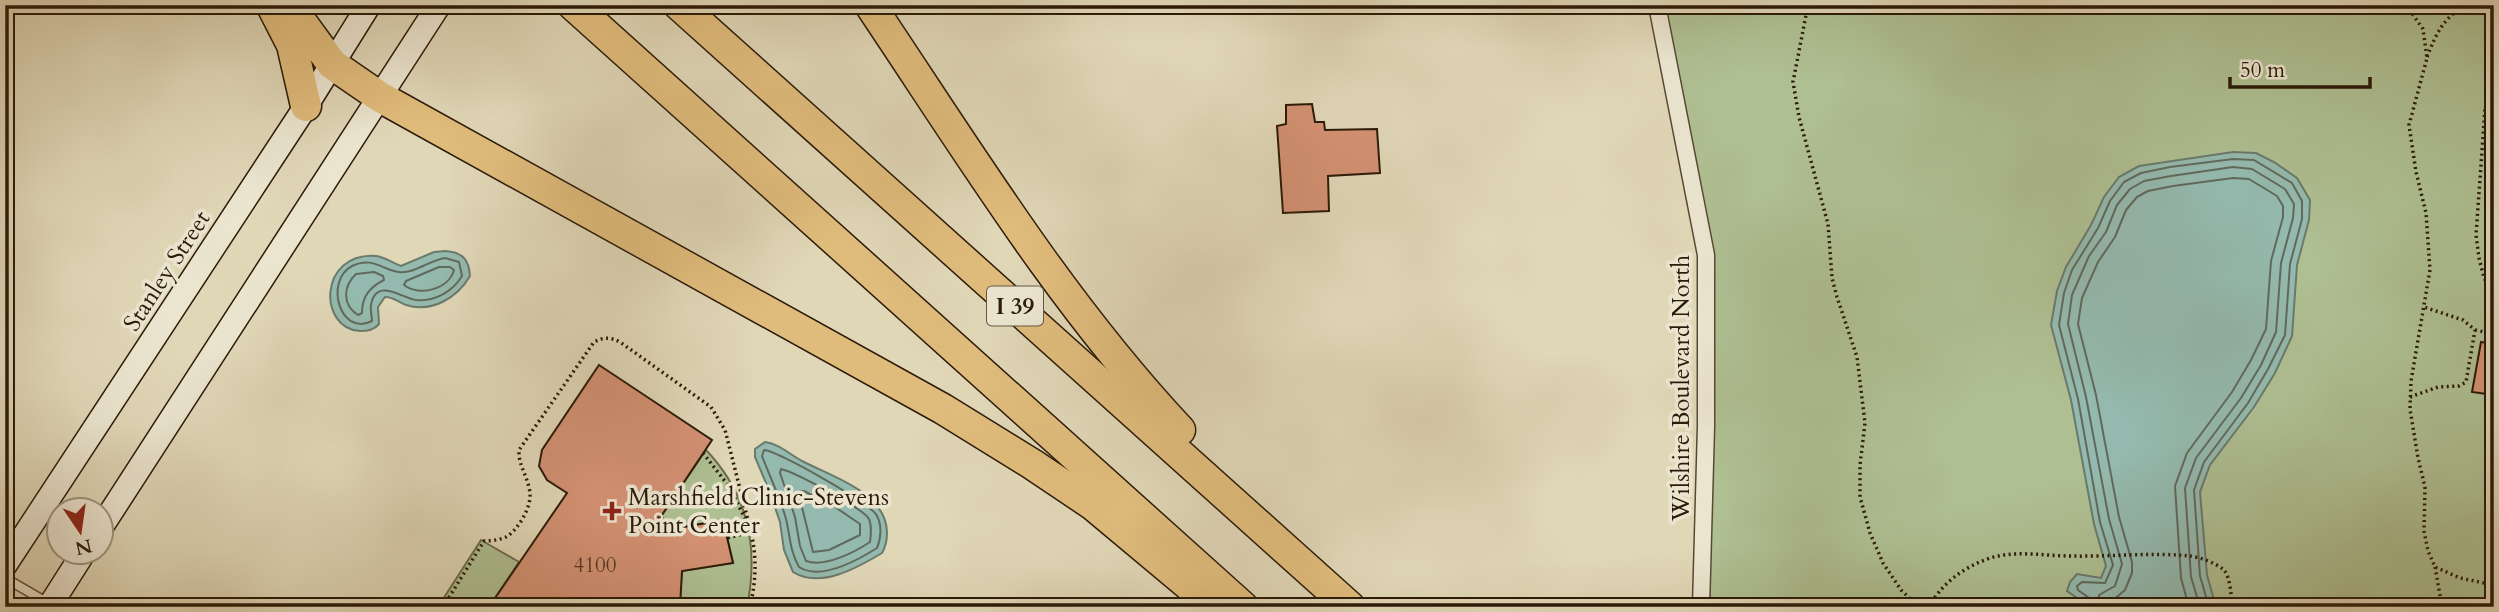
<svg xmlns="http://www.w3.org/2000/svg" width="2499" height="612" font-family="Cardo,serif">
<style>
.green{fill:#aebf92;stroke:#6c6c4d;stroke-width:2}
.water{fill:#94baaf;stroke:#6a7a6c;stroke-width:2}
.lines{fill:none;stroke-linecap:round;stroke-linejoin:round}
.shore{stroke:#606a5c;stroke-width:2}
.building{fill:#d39173;stroke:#2b1a08;stroke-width:2}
.lane-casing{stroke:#584934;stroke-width:11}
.street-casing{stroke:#584934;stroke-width:19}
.secondary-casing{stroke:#2b1a08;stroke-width:26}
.highway-casing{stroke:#2b1a08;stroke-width:33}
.path{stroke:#2b1a08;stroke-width:3.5;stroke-dasharray:2 3.5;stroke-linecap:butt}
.lane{stroke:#ebe5d0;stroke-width:8}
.street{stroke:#ebe5d0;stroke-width:16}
.secondary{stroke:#ebe5d0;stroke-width:23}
.highway{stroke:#e0bc7c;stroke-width:30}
.poi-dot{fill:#8f2418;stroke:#ebe5d0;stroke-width:2.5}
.labels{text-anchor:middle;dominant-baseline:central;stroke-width:7;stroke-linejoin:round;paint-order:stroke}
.number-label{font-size:21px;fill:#553823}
.shield{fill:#ebe5d0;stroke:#655744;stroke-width:2}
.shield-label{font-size:23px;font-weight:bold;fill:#2b1a08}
.street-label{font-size:24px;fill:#2b1a08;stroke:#ebe5d0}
.poi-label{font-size:24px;fill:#2b1a08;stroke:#ebe5d0;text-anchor:start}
</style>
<rect width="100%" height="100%" fill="#e0d7b7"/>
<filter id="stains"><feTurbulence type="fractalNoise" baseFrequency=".00286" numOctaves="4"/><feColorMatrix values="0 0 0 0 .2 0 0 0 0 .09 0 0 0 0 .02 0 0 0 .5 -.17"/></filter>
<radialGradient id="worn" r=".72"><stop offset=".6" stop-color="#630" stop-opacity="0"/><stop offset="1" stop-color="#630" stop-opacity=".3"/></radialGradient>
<g class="green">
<polygon points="1657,5 2494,5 2494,607 1710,607 1706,426 1707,279"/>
<path d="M706,450C748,494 759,548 747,607H697L680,597L682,571L733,563L723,520L673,529L661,516Z"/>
<polygon points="481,540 519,562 489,607 438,607"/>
</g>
<g class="water">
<polygon points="2233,152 2256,153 2274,162 2297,178 2310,200 2309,220 2297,265 2292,336 2275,373 2254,407 2210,465 2200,492 2207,575 2216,607 2085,607 2083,602 2067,591 2070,582 2077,574 2101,578 2106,566 2094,524 2071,400 2051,325 2057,291 2066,267 2091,225 2104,197 2119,177 2139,166"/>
<path d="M445,251C462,252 469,259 470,276C457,298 432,313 406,305C398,302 394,297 385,297L378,307L379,324C374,330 368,331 360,331C318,329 318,252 376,256C385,257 392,263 401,266L434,252Z"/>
<path d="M765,442C780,444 790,455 804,462C833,477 887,493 887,533C887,541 886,546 882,553C857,568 820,589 793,572L784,550L780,522L769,490L755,457V449Z"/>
</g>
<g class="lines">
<g class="shore">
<path d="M445,258L459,262L462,276C453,291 435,302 416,300C402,298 376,277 371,305C370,310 372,316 372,321C340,337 324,281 352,266C373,256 382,270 399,272C414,274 430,260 445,258Z"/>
<path d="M439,267H450L454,270C449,289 420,297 404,285L406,281Z"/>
<path d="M374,272L383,276L384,280C370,287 362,296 362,313L358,315C342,305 343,286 356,274Z"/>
<path d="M764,450C774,449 872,504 877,516C882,525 881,539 877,548C858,560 821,581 799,567C790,552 790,535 786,519C780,497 770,477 762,456Z"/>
<path d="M781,469C794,472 863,508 869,519C872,526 871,535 870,542C855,552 824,568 806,561L800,546L795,517L780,473Z"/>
<polygon points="800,491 804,491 835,507 860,524 860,535 829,550 813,552 799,495"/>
<polyline points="2091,607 2089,598 2078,590 2077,586 2082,582 2105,583 2113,565 2100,522 2078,399 2059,325 2064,293 2072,270 2098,228 2110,201 2124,182 2141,173 2170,167 2233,159 2254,160 2292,183 2302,201 2302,219 2290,264 2285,335 2268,369 2248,403 2204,462 2194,490 2200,576 2209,607"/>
<polyline points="2100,607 2099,595 2115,586 2122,564 2109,519 2086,397 2068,324 2072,295 2089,256 2106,232 2117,205 2130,189 2144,181 2171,176 2233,167 2252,169 2285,189 2294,204 2293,218 2281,263 2276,332 2261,365 2241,398 2196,458 2185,488 2191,577 2200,607"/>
<polyline points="2110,607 2111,602 2125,590 2132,573 2132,562 2119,517 2096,395 2078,324 2082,298 2098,262 2115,237 2126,210 2137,197 2148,191 2173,186 2233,178 2249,179 2277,196 2283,206 2283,217 2271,261 2266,329 2251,360 2232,392 2187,453 2175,486 2181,578 2189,607"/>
</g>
</g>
<g class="building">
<polygon points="1312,104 1315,122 1324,122 1325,130 1377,129 1380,173 1328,176 1329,211 1283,213 1277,126 1286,124 1286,105"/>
<polygon points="2481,342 2494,344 2494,395 2472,392"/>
<polygon points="599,365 712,440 650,533 723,520 733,563 682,571 680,607 489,607 567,493 547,480 539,466 542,450"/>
</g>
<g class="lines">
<defs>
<polyline id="lane" points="5,578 48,603"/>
<polyline id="street" points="1657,5 1706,255 1706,426 1701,607"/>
<g id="secondary">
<polyline points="102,526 439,5"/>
<polyline points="5,565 306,106 369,5"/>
<polyline points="49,607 84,552"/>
</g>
<g id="highway">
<polyline points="289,5 332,64 380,97 943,409 1032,464 1093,505 1215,607"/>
<polyline points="573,5 1243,607"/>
<polyline points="679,5 1350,607"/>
<path d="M870,5C968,151 1060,302 1180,430"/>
<polyline points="273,8 292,45 306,106"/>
</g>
</defs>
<use href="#lane" class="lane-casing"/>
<use href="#street" class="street-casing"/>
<use href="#secondary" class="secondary-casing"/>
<use href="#highway" class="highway-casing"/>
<g class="path">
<polyline points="1808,5 1793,82 1799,117 1828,224 1832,278 1837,297 1857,357 1865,423 1860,465 1860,497 1870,533 1883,563 1901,590 1919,607"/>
<polyline points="2406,5 2423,29 2427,58 2409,125 2416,172 2426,213 2430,270 2411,381 2410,409 2418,458 2425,487 2424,531 2428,551 2435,567 2460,578 2494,585"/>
<path d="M2427,57C2436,34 2444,16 2467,5"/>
<polyline points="2494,78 2485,109 2476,235 2479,258 2484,278 2494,296"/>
<polyline points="2475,330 2494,334"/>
<polyline points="2410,397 2438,387 2459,386 2466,382 2475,330 2463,320 2424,307"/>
<polyline points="703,453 728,485 747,522"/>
<polyline points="2435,567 2442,607"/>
<polyline points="446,601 456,607"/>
<path d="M443,607L484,541C491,541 499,540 506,537C518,530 531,508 530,494C529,478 518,466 519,450L594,342C603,337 611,337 620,342L711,407L725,430L751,532L727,538"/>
<path d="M750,607C756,581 757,558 751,532"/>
<path d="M1929,607C1942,583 1964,567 1990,558C2017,550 2044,556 2071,556C2108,557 2153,552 2189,556C2200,557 2216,563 2224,570C2231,579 2231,596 2232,607"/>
</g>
<use href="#lane" class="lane"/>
<use href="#street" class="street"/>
<use href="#secondary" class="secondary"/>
<use href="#highway" class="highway"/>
</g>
<path class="poi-dot" d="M608.5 500.5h7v7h7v7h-7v7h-7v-7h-7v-7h7z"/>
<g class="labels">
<g class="number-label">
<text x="595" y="565">4100</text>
</g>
<rect class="shield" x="987" y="286.5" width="56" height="39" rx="5"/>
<g class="shield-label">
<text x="1015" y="306">I 39</text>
</g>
<g class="street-label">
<text transform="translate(167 271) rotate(-57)">Stanley Street</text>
<text transform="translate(1681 388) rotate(-90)">Wilshire Boulevard North</text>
</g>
<g class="poi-label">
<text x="628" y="497">Marshfield Clinic-Stevens<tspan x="628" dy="28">Point Center</tspan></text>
</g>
</g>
<rect width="2499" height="612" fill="none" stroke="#e0d7b7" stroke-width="28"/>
<rect x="7" y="7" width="2485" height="598" fill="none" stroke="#2b1a08" stroke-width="3.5"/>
<rect x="14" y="14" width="2471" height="584" fill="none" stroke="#2b1a08" stroke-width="2"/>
<g transform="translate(80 531) rotate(167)"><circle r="33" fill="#ebe5d0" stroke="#9e9480" stroke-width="2"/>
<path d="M0-5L12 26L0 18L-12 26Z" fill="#8f2418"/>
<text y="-10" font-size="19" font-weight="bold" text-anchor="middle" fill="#2b1a08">N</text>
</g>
<path d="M2230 77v10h140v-10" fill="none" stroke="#2b1a08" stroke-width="3.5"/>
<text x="2240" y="77" font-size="21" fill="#2b1a08" stroke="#ebe5d0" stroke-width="5" paint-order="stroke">50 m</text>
<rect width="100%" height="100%" filter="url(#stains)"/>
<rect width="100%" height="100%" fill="url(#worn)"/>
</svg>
